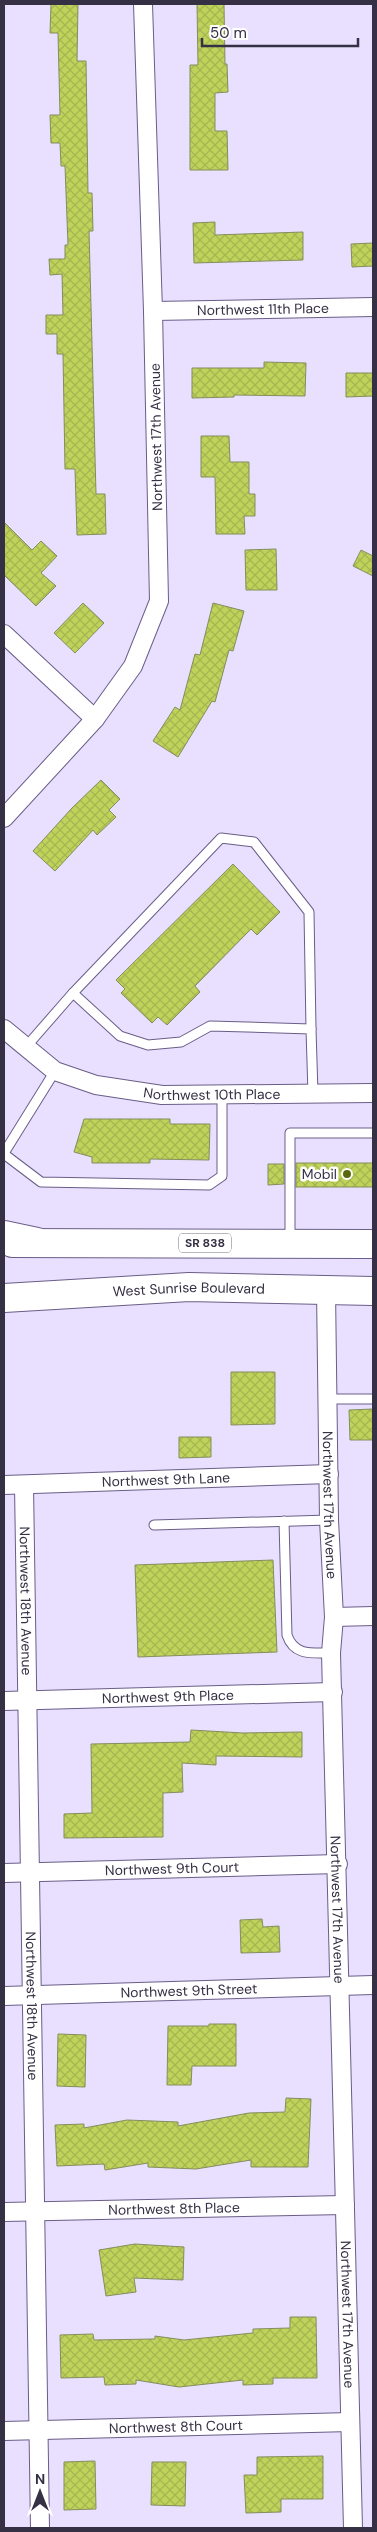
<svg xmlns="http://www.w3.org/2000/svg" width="377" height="2532" font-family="'DM Sans',sans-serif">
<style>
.building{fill:url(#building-cross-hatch);stroke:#848d5d}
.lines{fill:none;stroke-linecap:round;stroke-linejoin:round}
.service-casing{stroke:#6a5d88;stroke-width:11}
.minor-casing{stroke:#6a5d88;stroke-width:20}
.primary-casing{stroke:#6a5d88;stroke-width:30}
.motorway-casing{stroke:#6a5d88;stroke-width:30}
.service{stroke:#fff;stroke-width:9}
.minor{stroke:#fff;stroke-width:18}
.primary{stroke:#fff;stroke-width:28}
.motorway{stroke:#fff;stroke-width:28}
.poi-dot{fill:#5a670b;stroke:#fff;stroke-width:2}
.labels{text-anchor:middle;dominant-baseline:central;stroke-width:5;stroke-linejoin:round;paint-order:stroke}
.shield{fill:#fff;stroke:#726e7c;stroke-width:1}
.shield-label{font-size:12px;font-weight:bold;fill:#363044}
.street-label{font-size:14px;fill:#363044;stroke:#fff}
.poi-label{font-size:14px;fill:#363044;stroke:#fff;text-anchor:end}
</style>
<defs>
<pattern id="building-cross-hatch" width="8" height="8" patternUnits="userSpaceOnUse" patternTransform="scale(1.25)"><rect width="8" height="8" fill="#bfd35b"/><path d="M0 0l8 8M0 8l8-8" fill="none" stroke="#a5b550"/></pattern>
</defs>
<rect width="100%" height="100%" fill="#e8e0fe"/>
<g class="building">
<polygon points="51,4 78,4 77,61 86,61 88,193 92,193 93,231 89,231 96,494 105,494 106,534 77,535 75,469 65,469 63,354 57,354 57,334 46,334 46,315 63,315 62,274 50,275 49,259 65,259 65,245 68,245 65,166 61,166 60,143 51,143 50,115 60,115 58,33 50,33"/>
<polygon points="197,4 224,4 225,64 227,64 228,92 215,93 215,131 227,131 228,170 190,170 190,65 198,65"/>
<polygon points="215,222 215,235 303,232 303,260 194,263 193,223"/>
<polygon points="373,243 373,266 352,267 351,244"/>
<polygon points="264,362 306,363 305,396 234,395 234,397 192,398 192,368 264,368"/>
<polygon points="346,373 373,373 373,396 346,397"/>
<polygon points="201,436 229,436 230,462 249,462 249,494 255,494 255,516 244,516 245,534 216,534 215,477 201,477"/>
<polygon points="4,522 32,550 41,541 57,556 41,573 56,586 36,606 4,575"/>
<polygon points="276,549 277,590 246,590 245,550"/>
<polygon points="361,550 373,556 373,576 353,566"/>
<polygon points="83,603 104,623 75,653 54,633"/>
<polygon points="213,603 244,611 233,651 229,650 215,702 212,701 178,757 153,741 175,707 180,710 195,654 200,655"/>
<polygon points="101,780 120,799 109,810 116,817 97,835 93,830 55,871 33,851 72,808"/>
<polygon points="233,864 280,912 257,935 251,929 195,986 200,992 167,1025 158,1017 152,1023 121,993 125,989 116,980"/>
<polygon points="84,1119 170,1119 170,1124 210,1124 209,1160 150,1159 150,1163 92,1163 92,1157 74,1152"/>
<rect x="296" y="1163" width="77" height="24"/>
<polygon points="268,1164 284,1164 284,1184 268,1185"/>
<polygon points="231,1372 275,1372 275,1424 231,1425"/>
<polygon points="373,1409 373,1440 350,1440 349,1410"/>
<polygon points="179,1437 211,1437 211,1457 179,1458"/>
<polygon points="273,1560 277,1652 138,1657 135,1565"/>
<polygon points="191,1730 243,1733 302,1732 302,1757 216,1756 216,1765 182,1763 183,1792 163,1793 163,1837 64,1838 64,1814 92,1813 91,1744 190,1742"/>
<polygon points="262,1919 263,1927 279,1926 280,1952 241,1953 240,1920"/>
<polygon points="209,2024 236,2024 236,2066 192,2066 191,2085 167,2085 168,2026 209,2026"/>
<polygon points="58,2034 86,2035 85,2087 57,2086"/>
<polygon points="286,2098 311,2099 308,2167 251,2167 251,2160 196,2169 148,2167 148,2163 105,2170 104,2164 57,2166 55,2125 84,2124 84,2128 127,2120 178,2122 178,2126 249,2113 285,2112"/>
<polygon points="135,2244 184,2247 183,2280 134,2278 136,2292 106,2296 99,2250"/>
<polygon points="290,2317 316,2317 317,2378 273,2378 273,2384 243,2385 243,2380 179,2387 136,2380 136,2384 105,2385 104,2377 61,2378 60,2335 93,2334 94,2340 155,2339 155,2336 184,2340 253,2333 253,2329 290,2328"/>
<polygon points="323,2456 323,2499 281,2499 281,2512 246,2513 244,2475 257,2475 257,2457"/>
<polygon points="95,2461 96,2509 64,2510 64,2462"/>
<polygon points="152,2462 186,2462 185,2506 151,2505"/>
</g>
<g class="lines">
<defs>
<g id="service">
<polyline points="73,993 221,838 254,842 309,912 311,1029"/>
<polyline points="25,1048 73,993 120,1036 148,1045 181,1042 210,1026 311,1029 313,1094"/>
<polyline points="4,1153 55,1071"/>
<polyline points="4,1154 41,1182 209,1185 222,1176 222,1095"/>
<polyline points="290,1242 290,1133 373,1133"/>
<polyline points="327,1399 373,1399"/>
<path d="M284,1521L287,1635C294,1656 312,1653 331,1653"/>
<polyline points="154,1525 329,1520"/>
</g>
<g id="minor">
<path id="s1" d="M153,311L373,307"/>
<polyline points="4,634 95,719"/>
<polyline points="4,818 95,719 133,666 159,601 153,311 143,4"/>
<path id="s2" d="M4,1029L55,1071L96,1085L162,1095L373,1093"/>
<path id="s3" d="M326,1290L329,1520L334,1617L331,1653L353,2528"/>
<path id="s4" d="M4,1485L329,1474"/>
<path id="s5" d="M24,1485L40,2528"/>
<polyline points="334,1617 373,1616"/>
<path id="s6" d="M4,1701L333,1692"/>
<path id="s7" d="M4,1873L338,1864"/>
<path id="s8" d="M4,1996L373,1985"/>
<path id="s9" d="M4,2212L345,2205"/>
<path id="s10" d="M4,2431L350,2422"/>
</g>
<g id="primary">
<polyline points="12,1243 373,1244"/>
<path id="s11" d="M4,1298L189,1287L373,1291"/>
</g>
<polyline id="motorway" points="4,1235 37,1242"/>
</defs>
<use href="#service" class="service-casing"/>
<use href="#minor" class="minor-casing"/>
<use href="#primary" class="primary-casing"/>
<use href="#motorway" class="motorway-casing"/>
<use href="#service" class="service"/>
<use href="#minor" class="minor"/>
<use href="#primary" class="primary"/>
<use href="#motorway" class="motorway"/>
</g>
<circle class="poi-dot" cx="347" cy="1174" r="5"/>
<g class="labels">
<rect class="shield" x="179" y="1233.5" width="52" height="19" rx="4"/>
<g class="shield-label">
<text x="205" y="1243">SR 838</text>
</g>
<g class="street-label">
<text stroke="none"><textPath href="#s1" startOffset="110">Northwest 11th Place</textPath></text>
<text transform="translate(156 437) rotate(-91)">Northwest 17th Avenue</text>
<text stroke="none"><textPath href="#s2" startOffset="226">Northwest 10th Place</textPath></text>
<text stroke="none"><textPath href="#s11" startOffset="185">West Sunrise Boulevard</textPath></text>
<text stroke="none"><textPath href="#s4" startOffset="162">Northwest 9th Lane</textPath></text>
<text stroke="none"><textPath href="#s3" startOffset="215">Northwest 17th Avenue</textPath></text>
<text stroke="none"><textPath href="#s5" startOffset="116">Northwest 18th Avenue</textPath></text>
<text stroke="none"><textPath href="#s6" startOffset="164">Northwest 9th Place</textPath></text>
<text stroke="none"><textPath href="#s7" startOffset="168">Northwest 9th Court</textPath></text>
<text stroke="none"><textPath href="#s3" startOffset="620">Northwest 17th Avenue</textPath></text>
<text stroke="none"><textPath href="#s8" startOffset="185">Northwest 9th Street</textPath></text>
<text stroke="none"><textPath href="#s5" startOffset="521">Northwest 18th Avenue</textPath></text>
<text stroke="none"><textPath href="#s9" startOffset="170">Northwest 8th Place</textPath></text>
<text stroke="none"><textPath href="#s3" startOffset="1025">Northwest 17th Avenue</textPath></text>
<text stroke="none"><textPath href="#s10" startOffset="172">Northwest 8th Court</textPath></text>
</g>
<g class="poi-label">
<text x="337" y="1174">Mobil</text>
</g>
</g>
<rect width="377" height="2532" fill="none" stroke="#363044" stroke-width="10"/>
<g transform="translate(40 2492)" stroke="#ffffff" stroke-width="4" paint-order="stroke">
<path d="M0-4L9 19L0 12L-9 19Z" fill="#363044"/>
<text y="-8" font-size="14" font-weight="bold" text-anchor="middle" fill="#363044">N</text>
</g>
<path d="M202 38v8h156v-8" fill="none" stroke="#363044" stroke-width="2.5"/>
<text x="210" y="38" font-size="15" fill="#363044" stroke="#ffffff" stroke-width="4" paint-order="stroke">50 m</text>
</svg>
